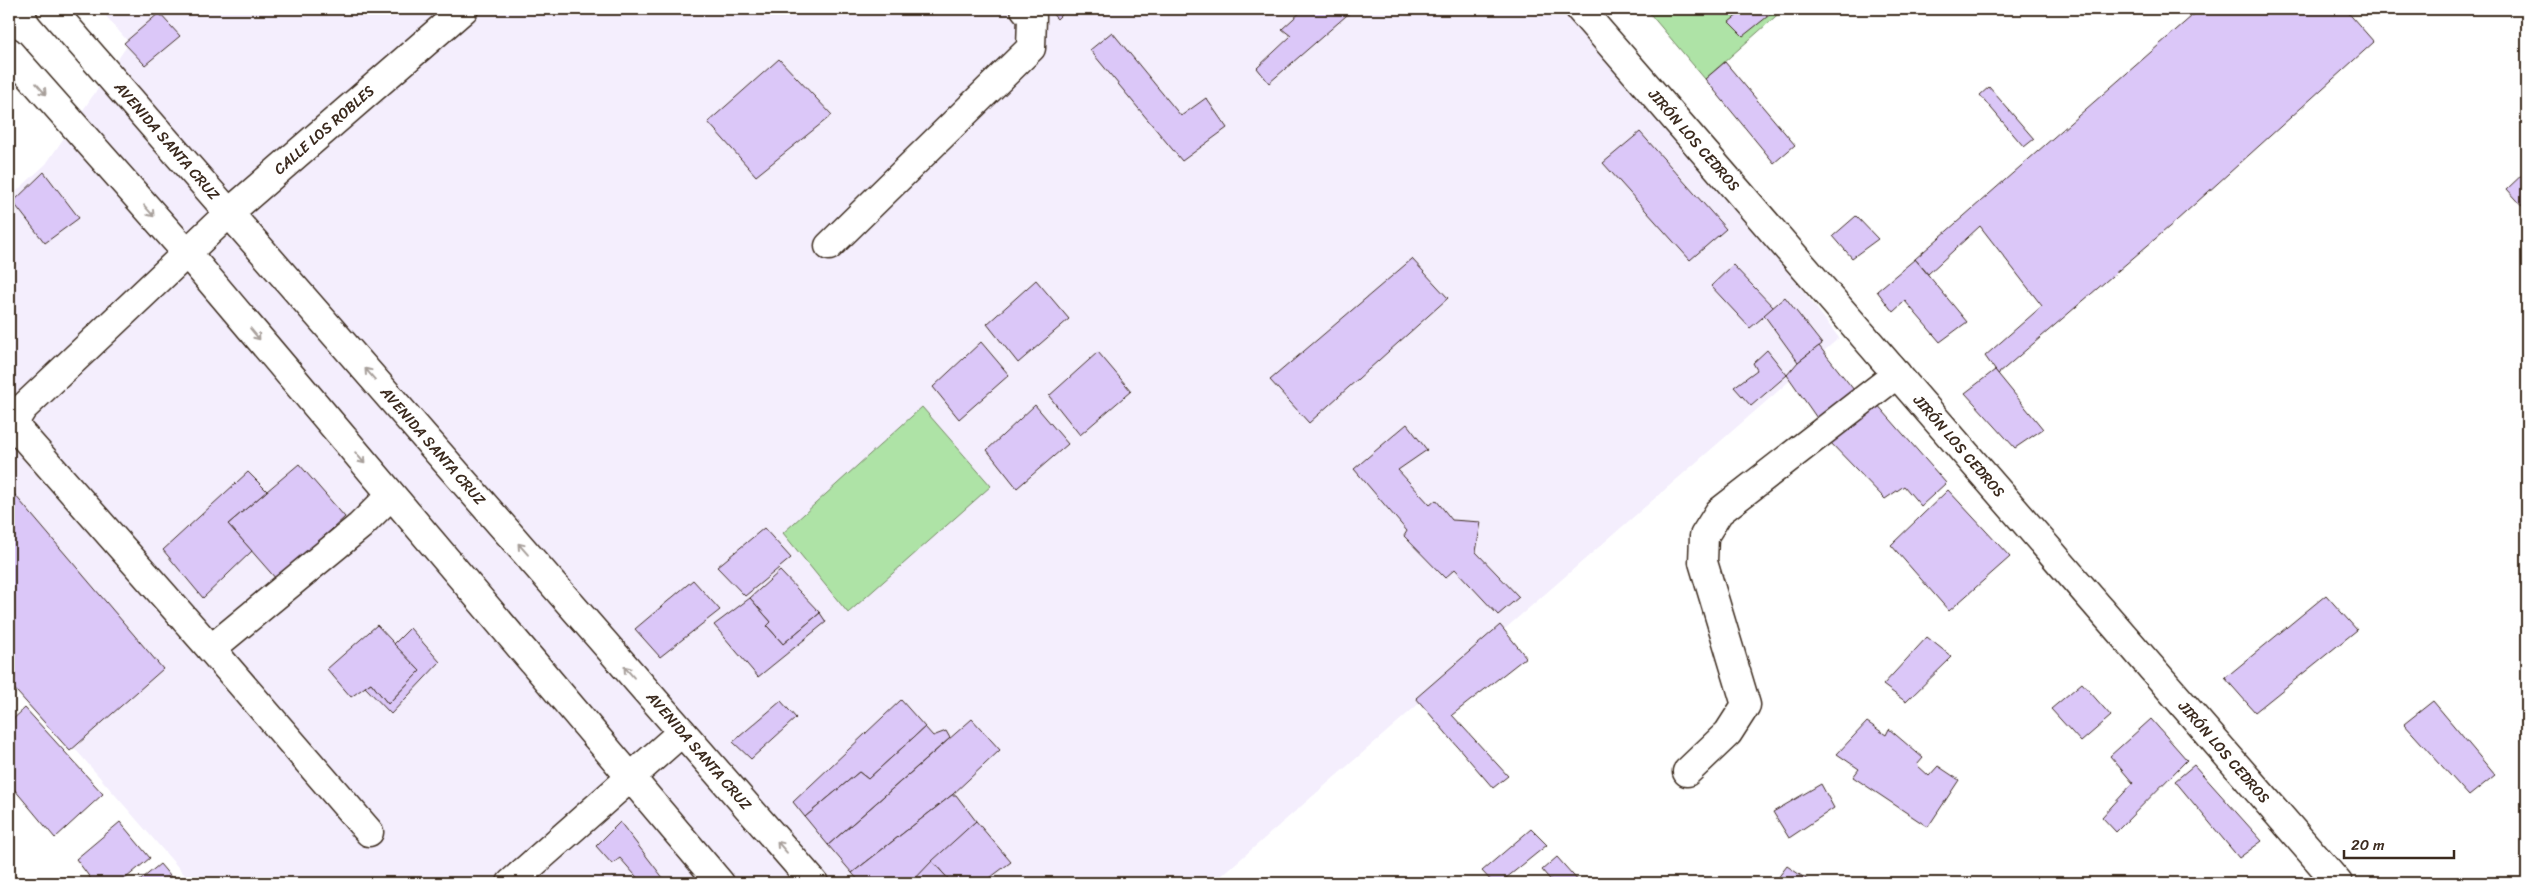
<svg xmlns="http://www.w3.org/2000/svg" width="2536" height="892" font-family="Sriracha,sans-serif">
<style>
.built{fill:#f4eefd}
.green{fill:#aee3a6;stroke:#748662}
.building{fill:#dbc7f8;stroke:#3b2a1e}
.lines{fill:none;stroke-linecap:round;stroke-linejoin:round}
.minor-casing{stroke:#3b2a1e;stroke-width:31}
.minor{stroke:#fff;stroke-width:28}
.oneway{stroke:#a79f9a}
.labels{text-anchor:middle;dominant-baseline:central;stroke-width:5;stroke-linejoin:round;paint-order:stroke}
.street-label{font-size:15px;fill:#3b2a1e;stroke:#fff}
</style>
<rect width="100%" height="100%" fill="#fff"/>
<filter id="ink" filterUnits="userSpaceOnUse"><feTurbulence type="fractalNoise" baseFrequency=".02" numOctaves="2"/><feDisplacementMap in="SourceGraphic" scale="10" xChannelSelector="R" yChannelSelector="G"/><feConvolveMatrix kernelMatrix="1 2 1 2 8 2 1 2 1" color-interpolation-filters="sRGB"/></filter>
<g filter="url(#ink)">
<polygon class="built" points="100,9 1589,9 1839,338 1213,883 189,883 190,881 9,673 9,198 46,164 129,43"/>
<g class="green">
<polygon points="1646,9 1784,9 1705,79"/>
<polygon points="922,407 991,486 848,613 783,533"/>
</g>
<g class="building">
<polygon points="1048,9 1067,9 1057,19"/>
<polygon points="1304,9 1354,9 1269,83 1257,68 1291,36 1282,29"/>
<polygon points="1736,9 1777,9 1743,36 1729,22 1739,14"/>
<polygon points="2200,9 2345,9 2374,42 2176,221 1998,374 1985,356 2042,306 1980,226 1928,274 1915,259"/>
<polygon points="159,13 180,36 145,65 124,43"/>
<polygon points="1112,32 1181,116 1206,98 1227,128 1182,161 1090,50"/>
<polygon points="779,59 832,115 756,176 708,122"/>
<polygon points="1725,62 1795,145 1774,163 1705,79"/>
<polygon points="1989,87 2034,139 2024,147 1980,95"/>
<polygon points="1640,132 1726,229 1690,260 1603,163"/>
<polygon points="2527,170 2527,207 2525,209 2507,189"/>
<polygon points="44,172 79,218 45,243 13,202"/>
<polygon points="1856,216 1878,239 1852,258 1833,236"/>
<polygon points="1412,259 1448,298 1309,423 1270,380"/>
<polygon points="1915,259 1967,322 1940,342 1905,301 1893,312 1877,291"/>
<polygon points="1733,265 1774,308 1750,328 1711,286"/>
<polygon points="1036,280 1069,319 1018,363 987,324"/>
<polygon points="1785,297 1822,344 1798,362 1764,315"/>
<polygon points="981,342 1009,375 959,419 933,387"/>
<polygon points="1819,346 1858,395 1819,421 1787,375 1798,362"/>
<polygon points="1767,350 1787,375 1751,406 1734,387 1757,370 1753,363"/>
<polygon points="1098,352 1131,391 1080,435 1049,396"/>
<polygon points="1995,370 2043,429 2015,448 1965,393"/>
<polygon points="1876,403 1946,483 1921,506 1904,486 1885,499 1827,439"/>
<polygon points="1035,405 1068,444 1017,488 987,450"/>
<polygon points="1407,424 1427,450 1398,470 1430,505 1436,500 1452,520 1481,522 1476,552 1519,597 1498,615 1455,569 1445,578 1404,536 1407,531 1354,469"/>
<polygon points="299,464 345,517 277,580 228,524"/>
<polygon points="248,472 267,491 228,524 252,551 203,598 163,550"/>
<polygon points="9,488 163,669 70,751 9,683"/>
<polygon points="1948,490 2010,557 1949,611 1891,545"/>
<polygon points="764,528 791,558 745,596 717,567"/>
<polygon points="780,571 820,613 783,644 767,626 771,622 750,598"/>
<polygon points="693,580 720,610 660,657 635,629"/>
<polygon points="2326,595 2357,630 2255,712 2225,678"/>
<polygon points="750,598 771,622 767,626 783,644 820,613 826,622 758,677 714,625"/>
<polygon points="377,625 420,671 388,704 371,683 351,697 327,669"/>
<polygon points="1500,625 1526,657 1452,715 1508,776 1493,788 1416,698"/>
<polygon points="410,628 440,662 391,714 365,687 371,683 388,704 420,671 394,644"/>
<polygon points="1927,637 1952,657 1906,702 1883,685"/>
<polygon points="2082,683 2111,716 2081,742 2051,709"/>
<polygon points="901,700 925,727 868,779 859,772 805,817 793,802"/>
<polygon points="781,701 796,718 751,759 733,742"/>
<polygon points="2433,701 2495,775 2469,796 2404,724"/>
<polygon points="25,708 103,794 55,838 9,783 9,723"/>
<polygon points="972,719 1000,750 952,795 852,873 828,845"/>
<polygon points="2151,719 2187,760 2116,832 2102,817 2133,783 2110,756"/>
<polygon points="1867,722 1886,735 1889,729 1923,758 1917,765 1929,776 1938,766 1959,780 1928,827 1853,777 1859,769 1837,754"/>
<polygon points="925,727 933,736 946,731 950,738 828,845 805,817 859,772 868,779"/>
<polygon points="2194,765 2262,841 2239,858 2175,781"/>
<polygon points="1821,784 1834,808 1789,838 1773,812"/>
<polygon points="952,795 956,795 976,821 911,883 861,883 852,873"/>
<polygon points="976,821 1011,862 983,883 952,883 932,861"/>
<polygon points="120,822 150,858 120,883 94,883 76,859"/>
<polygon points="620,822 667,883 642,883 620,858 612,864 596,846"/>
<polygon points="1531,829 1547,845 1500,883 1493,883 1482,871"/>
<polygon points="1557,857 1580,883 1553,883 1542,870"/>
<polygon points="932,861 952,883 911,883"/>
<polygon points="160,864 176,883 137,883"/>
<polygon points="1787,866 1812,883 1774,883"/>
</g>
<g class="lines">
<defs>
<g id="minor">
<polyline points="51,9 814,883"/>
<polyline points="1580,9 2338,883"/>
<polyline points="9,52 187,253 720,883"/>
<polyline points="829,246 1031,48 1032,17 1025,9"/>
<polyline points="211,649 360,526 391,495"/>
<polyline points="1687,772 1728,733 1746,705 1703,562 1704,536 1719,512 1897,374"/>
<polyline points="369,832 211,649 18,430 16,419 23,408 230,212 464,9"/>
<polyline points="511,883 682,732"/>
</g>
</defs>
<use href="#minor" class="minor-casing"/>
<use href="#minor" class="minor"/>
</g>
<defs><path id="oneway-shaft" d="M-6 0H5M1.5-3L5.5 0L1.5 3" fill="none" stroke-width="1.6" stroke-linecap="round" stroke-linejoin="round" transform="scale(1.25)"/></defs>
<g class="oneway">
<use href="#oneway-shaft" transform="translate(41 89) rotate(49)"/>
<use href="#oneway-shaft" transform="translate(149 211) rotate(49)"/>
<use href="#oneway-shaft" transform="translate(255 334) rotate(50)"/>
<use href="#oneway-shaft" transform="translate(370 374) rotate(-131)"/>
<use href="#oneway-shaft" transform="translate(360 458) rotate(50)"/>
<use href="#oneway-shaft" transform="translate(523 549) rotate(-131)"/>
<use href="#oneway-shaft" transform="translate(629 672) rotate(-131)"/>
<use href="#oneway-shaft" transform="translate(782 847) rotate(-131)"/>
</g>
</g>
<g class="labels">
<g class="street-label">
<text transform="translate(324 130) rotate(-41)">CALLE LOS ROBLES</text>
<text transform="translate(1694 140) rotate(49)">JIRÓN LOS CEDROS</text>
<text transform="translate(167 141) rotate(49)">AVENIDA SANTA CRUZ</text>
<text transform="translate(433 446) rotate(49)">AVENIDA SANTA CRUZ</text>
<text transform="translate(1959 446) rotate(49)">JIRÓN LOS CEDROS</text>
<text transform="translate(699 751) rotate(49)">AVENIDA SANTA CRUZ</text>
<text transform="translate(2224 752) rotate(49)">JIRÓN LOS CEDROS</text>
</g>
</g>
<rect width="2536" height="892" fill="none" stroke="#fff" stroke-width="30"/>
<rect x="15" y="15" width="2506" height="862" fill="none" stroke="#3b2a1e" stroke-width="2" filter="url(#ink)"/>
<path d="M2344 850v8h110v-8" fill="none" stroke="#3b2a1e" stroke-width="2.5"/>
<text x="2351" y="850" font-size="15" fill="#3b2a1e" stroke="#ffffff" stroke-width="4" paint-order="stroke">20 m</text>
</svg>
